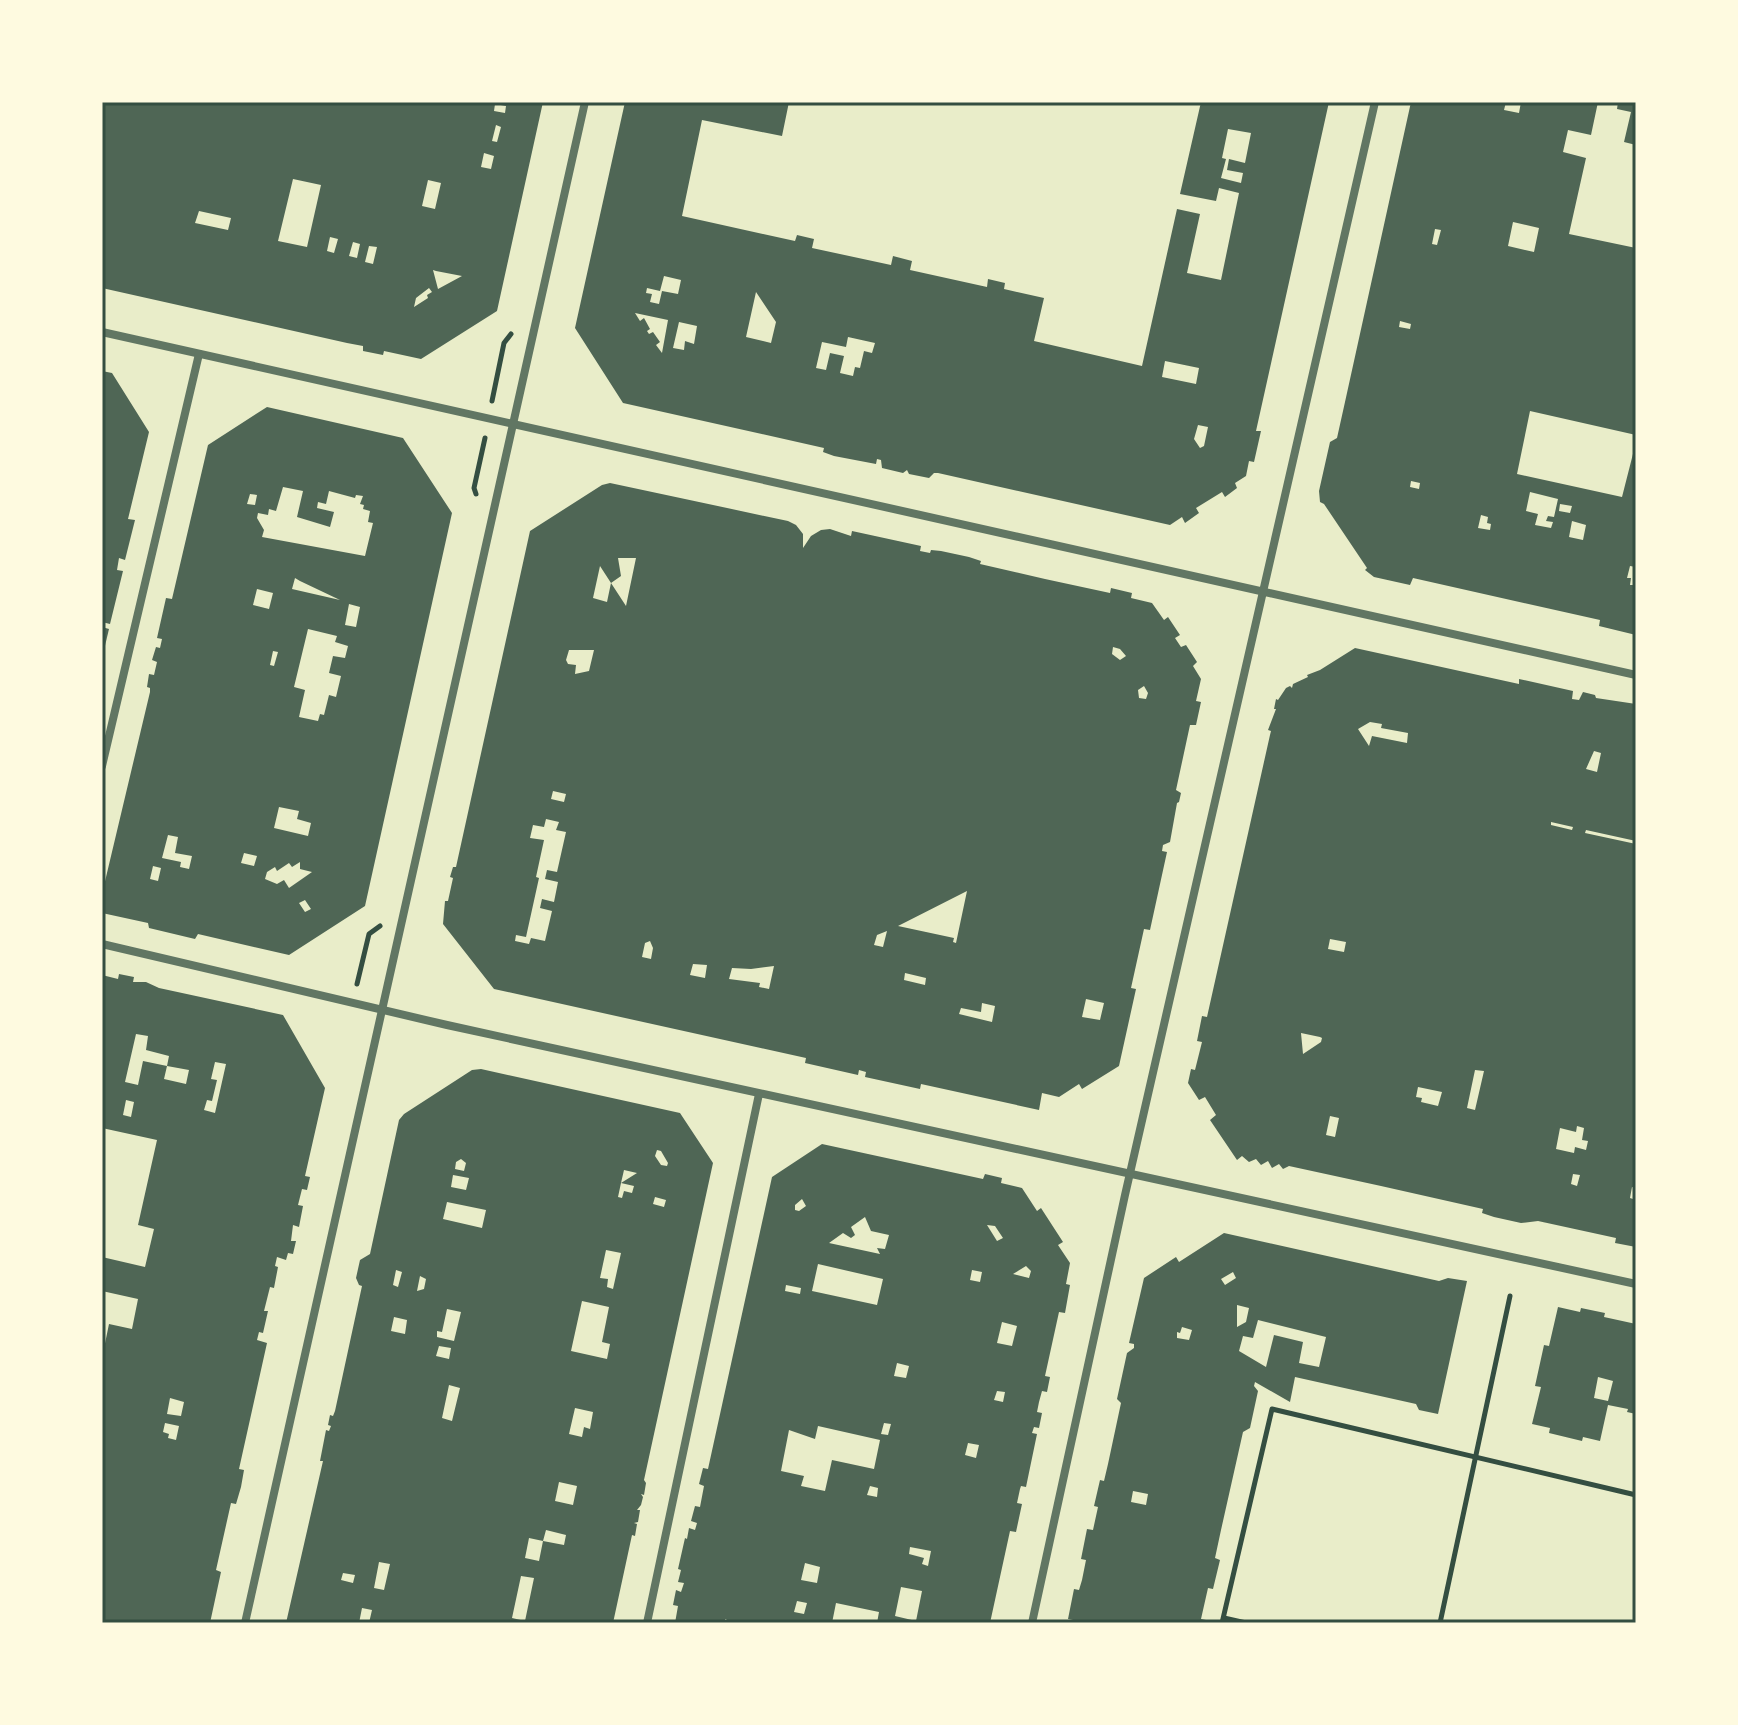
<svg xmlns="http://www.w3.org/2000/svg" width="1738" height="1725" font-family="'Zilla Slab',serif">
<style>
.building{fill:#4f6655;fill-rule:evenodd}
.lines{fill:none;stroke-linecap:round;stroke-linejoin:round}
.path{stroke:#344e41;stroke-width:5}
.minor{stroke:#617663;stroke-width:8}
.neatline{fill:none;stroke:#344e41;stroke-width:3}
</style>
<rect width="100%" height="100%" fill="#e9edc9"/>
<g class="building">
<path d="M102,102H543L497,311L421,359L384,351L383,355L363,351V346L347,343L102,288ZM495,104L506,106L505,113L494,111ZM496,125L501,127L497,142L492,141ZM484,153L494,156L491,169L481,167ZM293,179L321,185L307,247L278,241ZM428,180L441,183L435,209L422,206ZM199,211L231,218L228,230L195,223ZM330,237L338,239L334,253L327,251ZM353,242L360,244L357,258L349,256ZM369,246L377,247L373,264L365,262ZM433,270L436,271L462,276L438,289ZM429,288L432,292L427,295L428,298L414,307L416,298Z"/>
<path d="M625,102H789L782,136L702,120L682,216L795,241L797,235L814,239L812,248L891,265L893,256L912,261L910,270L987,287L988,279L1005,283L1004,289L1044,298L1034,341L1142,366L1177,209L1200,214L1187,273L1221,280L1239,193L1219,188L1216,201L1180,194L1201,102H1329L1256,431H1261L1254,462L1249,461L1246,476L1235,483L1237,488L1225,497L1222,492L1196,508L1199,513L1185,523L1182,517L1170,525L938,473H934L929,478L909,474L907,470L903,473L882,468L881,460L877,459L876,464L834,456L823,452L824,448L623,403L575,328ZM1228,129L1251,133L1245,163L1229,159L1227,170L1243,173L1241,183L1221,178L1226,159L1222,158ZM664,276L681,280L678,294L662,291L659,304L650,302L652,294L646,293L647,288L660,291ZM756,292L776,322L771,343L746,337ZM635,313L668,320L662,353L656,345L660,342L653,332L649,334L647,331L650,329L644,318L640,321ZM679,322L697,326L694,344L685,341L684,350L673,348ZM848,337L875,343L872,353L864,351L860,368L855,367L853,376L840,373L844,356L830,353L826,370L816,368L822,342L846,347ZM1165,361L1199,368L1196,384L1162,377ZM1198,425L1208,427L1204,446L1200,448L1194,439Z"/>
<path d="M1411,102H1506L1504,110L1519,113L1521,102H1598L1591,135L1568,130L1563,152L1586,158L1569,234L1636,248V435L1530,411L1517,474L1622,497L1636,442V567L1630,566L1627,578H1631L1630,585H1633L1636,577V635L1599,626L1600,620L1413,578L1410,585L1374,577L1365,570L1367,568L1324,504L1320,502L1319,491L1330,442L1337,438L1345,402ZM1513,222L1539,228L1534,252L1508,246ZM1435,229L1441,230L1437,245L1432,244ZM1400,321L1411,324L1410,329L1399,327ZM1411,481L1420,483L1419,489L1410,487ZM1530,492L1558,499L1554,517L1548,516L1546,521L1553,522L1551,528L1535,525L1538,514L1526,511ZM1560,504L1572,506L1570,513L1559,511ZM1481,515L1488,517L1487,523L1491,524L1490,530L1478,528ZM1572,521L1586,525L1583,540L1569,537Z"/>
<polygon points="1618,102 1636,102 1636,145 1624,142 1631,112 1617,109"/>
<polygon points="102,371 112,373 149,432 128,519 135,520 125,560 119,558 117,570 123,571 110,624 102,622"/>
<path d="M267,407L403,438L452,513L365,906L289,955L198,934L195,939L149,928L148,923L102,913V894L150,692V688L147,687L149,674L154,675L157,662L152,660L156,647L160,648L162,639L157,638L166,598L172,599L208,445ZM283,487L303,491L297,517L330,527L334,512L317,508L318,502L326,504L329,491L355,498L356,495L363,496L360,504L364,505L363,509L370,511L368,522L373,523L365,556L262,537L264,530L257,518L258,513L268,515L269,509L276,511ZM250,494L257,495L255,505L247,504ZM295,578L300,581L340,600L292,589ZM257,589L273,593L269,609L253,605ZM349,604L360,607L356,627L345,625ZM308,629L337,636L335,642L348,646L345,658L333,656L329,673L341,676L336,697L329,695L324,715L320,714L318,721L299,717L305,690L294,687ZM273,651L278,652L274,666L270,665ZM279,807L299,811L297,819L311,823L308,836L274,828ZM168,835L178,837L175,853L192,856L189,869L180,867L181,862L162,858ZM244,853L257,856L254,866L241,863ZM300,862V869L312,872L289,888L284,880L277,884L265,879L267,872L275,867L277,871L289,863L292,867ZM153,866L161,868L158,881L150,879ZM305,900L311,909L305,912L299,903Z"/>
<path d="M610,483L788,521L796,525L803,534V548L811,536L821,530L830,529L851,536L852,531L921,546L920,551L930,553L931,550L941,551L969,557L981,561L980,564L1045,579L1110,593L1111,588L1132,593L1131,598L1152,603L1164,620L1168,617L1180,635L1175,638L1181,647L1186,645L1197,662L1193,666L1201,679L1196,701L1201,702L1196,725H1190L1176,790L1181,793L1179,802L1177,803L1170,842L1163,845L1162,851L1167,852L1150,930L1144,929L1131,988L1136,989L1119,1066L1082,1089L1079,1084L1059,1097L1042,1093L1039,1110L921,1084L920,1089L865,1077L866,1072L859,1070L858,1075L805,1063L806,1058L494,989L443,924L445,901H448L453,878L450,877L453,867H456L530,531L602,485ZM618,558H636L626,606L611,583L621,576ZM600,566L611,583L607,602L593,598ZM1113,647L1120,649L1126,656L1120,660L1112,654ZM569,650H594L589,671L575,674L576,665L568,664L566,660ZM1144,686L1148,693L1146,699L1139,698L1138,690ZM553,791L566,794L564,802L551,799ZM546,819L559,822L556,830L566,832L557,872L547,870L545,879L558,882L554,902L542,899L540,908L552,911L545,941L531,938L529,944L515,941L516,935L526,937L539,878L536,877L544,840L530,838L533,825L544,827ZM967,891L956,943L953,942L954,938L898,926ZM887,931L883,947L874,945L877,935ZM650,941L653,948L651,959L642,957L645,943ZM693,964L707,965L705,978L690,975ZM774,966L769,989L759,987L760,983L729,979L732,968L751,969ZM905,973L926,978L925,985L904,980ZM1086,999L1104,1003L1100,1020L1082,1017ZM982,1003L995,1006L992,1022L959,1014L961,1008L981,1012Z"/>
<polygon points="102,627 109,629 103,654 102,653"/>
<path d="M1355,648L1519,684V679L1573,691L1572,699L1579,700L1583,692L1595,695L1596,698L1636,704V841L1586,830L1585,833L1636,844V1188L1632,1187L1630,1198L1636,1200V1247L1615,1243L1616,1238L1538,1221L1521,1223L1494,1217L1482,1213L1483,1209L1381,1186L1289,1166L1283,1169L1279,1164L1272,1168L1268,1161L1261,1165L1256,1159L1249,1162L1242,1156L1237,1160L1210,1120L1216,1115L1205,1097L1199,1100L1188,1083L1191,1069L1195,1070L1202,1042L1197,1041L1202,1016L1207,1017L1270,735L1271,731L1268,730L1276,709H1274L1276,699L1278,700L1286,688L1290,686L1292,688L1293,684L1308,677L1307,675L1320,670ZM1370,722L1382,724L1381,728L1408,733L1407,743L1372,736L1369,746L1358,729ZM1594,751L1601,753L1597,772L1586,769ZM1551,822L1573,827L1572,830L1551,825ZM1330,939L1346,942L1344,952L1328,949ZM1301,1033L1320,1037L1322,1038L1321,1042L1303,1054ZM1475,1070L1484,1071L1475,1110L1467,1108ZM1418,1087L1442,1092L1438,1106L1421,1102L1422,1098L1416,1097ZM1330,1116L1339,1118L1335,1137L1326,1135ZM1577,1126L1584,1128L1582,1140L1588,1141L1586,1150L1575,1147L1574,1153L1556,1149L1560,1128L1576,1132ZM1573,1174L1580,1175L1577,1186L1571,1184Z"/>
<path d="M119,974L134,977L133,982H146L159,988L283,1015L325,1088L305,1176L310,1177L307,1190L302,1189L298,1205L303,1206L299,1227L293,1225L291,1241H296L293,1254L288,1253L286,1260L277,1257L275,1266L278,1267L274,1288L270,1287L264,1311H268L263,1333L259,1332L257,1340L267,1343L239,1469L244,1470L241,1487L236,1504L231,1503L216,1570L221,1572L210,1623H102V1358L109,1324L132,1329L138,1299L102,1291V1257L145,1267L154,1229L138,1225L157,1140L102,1128V975L118,979ZM136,1034L148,1036L146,1050L169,1056L167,1066L189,1070L186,1084L164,1079L167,1066L143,1061L138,1085L125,1082ZM215,1062L226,1064L215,1113L204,1110L207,1100L212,1101L217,1080L211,1079ZM126,1100L134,1102L131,1117L123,1115ZM170,1398L184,1402L181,1416L167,1414ZM165,1423L179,1426L176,1440L168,1438L169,1434L163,1432Z"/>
<path d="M481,1069L680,1113L713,1163L644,1480L646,1483L644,1495L641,1494L643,1497L641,1505L637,1510H640L638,1522L634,1523L637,1524L635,1536L632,1535L613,1623H369L372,1610L362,1608L359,1623H286L323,1461H320L326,1430L329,1431L331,1426L328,1425L330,1415L333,1416L335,1411L362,1286L359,1285L356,1278L360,1260L370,1254L399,1120L404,1114L472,1070ZM657,1150L661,1151L668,1163L667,1166L661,1165L655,1156ZM461,1159L466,1163L464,1171L455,1169L456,1162ZM624,1170L637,1173L621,1183ZM453,1175L469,1178L466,1190L451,1187ZM621,1183L634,1186L632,1193L624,1191L622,1198L618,1197ZM655,1197L666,1200L664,1207L653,1204ZM447,1202L486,1210L482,1228L443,1219ZM606,1250L621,1253L613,1289L607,1287L608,1279L600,1278ZM396,1270L402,1272L398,1287L393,1285ZM420,1276L426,1279L424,1289L417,1291ZM582,1301L609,1307L602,1342L610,1344L607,1359L571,1351ZM447,1309L461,1312L454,1341L437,1337V1331L442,1332ZM394,1317L407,1320L405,1334L391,1331ZM439,1346L451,1348L449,1359L436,1356ZM449,1385L460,1388L452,1421L442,1418ZM575,1408L593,1412L590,1429L584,1427L582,1437L569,1434ZM559,1482L577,1486L573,1505L555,1501ZM546,1530L566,1535L564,1545L543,1541ZM529,1538L543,1541L539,1561L525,1558ZM379,1562L390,1564L384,1590L374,1588ZM343,1573L355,1575L353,1583L341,1580ZM521,1576L534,1578L525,1621L512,1618Z"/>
<path d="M822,1144L983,1179L985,1174L1002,1178L1001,1183L1022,1188L1037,1211L1041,1208L1063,1242L1058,1245L1070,1263L1066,1284L1070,1285L1065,1313L1059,1312L1045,1376L1050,1377L1047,1392L1042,1391L1039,1402L1037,1412L1042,1413L1039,1428L1034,1427L1032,1433L1037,1434L1026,1487L1021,1486L1020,1489L1017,1503L1022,1504L1016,1532L1010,1531L990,1623H877L879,1612L836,1603L832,1623H734L725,1619V1623H675L678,1606L673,1605L676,1590L681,1592L684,1583L678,1582L681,1570L678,1569L685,1538L687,1539L689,1528L695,1530L697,1523L691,1521L695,1506L700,1507L704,1486L699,1484L703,1468L708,1469L772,1177ZM802,1199L806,1206L799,1211L795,1210V1205ZM865,1217L871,1231L889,1235L885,1249L877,1248L880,1254L829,1243L843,1233L851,1238L855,1235L851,1227ZM987,1225L995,1226L1003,1238L997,1241ZM818,1264L883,1279L877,1305L812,1291ZM1026,1266L1031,1271L1029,1278L1013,1274ZM972,1270L982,1272L980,1282L970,1280ZM786,1285L801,1288L800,1294L785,1291ZM1002,1322L1017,1326L1012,1346L997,1343ZM897,1363L909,1366L906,1378L894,1376ZM997,1391L1005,1392L1003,1402L994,1400ZM884,1423L891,1424L888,1435L881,1434ZM818,1426L880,1440L874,1469L832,1460L825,1491L801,1486L804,1476L781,1471L789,1430L815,1439ZM968,1443L979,1445L976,1458L965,1455ZM870,1486L878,1488L877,1497L867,1495ZM910,1547L931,1551L928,1566L922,1564L924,1558L909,1554ZM805,1563L820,1567L817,1583L801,1580ZM901,1587L922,1591L916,1621L895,1616ZM797,1601L807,1603L804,1614L794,1612Z"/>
<path d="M1224,1233L1439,1281L1448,1278L1467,1281L1438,1414L1419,1410L1416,1404L1295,1377L1290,1402L1255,1382L1254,1386L1258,1391L1250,1428L1243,1432L1221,1530L1215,1558L1220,1560L1213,1589L1208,1588L1201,1619L1206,1620L1205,1623H1072L1073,1620L1068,1619L1074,1589L1079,1590L1082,1580L1086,1560L1081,1559L1087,1529L1093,1530L1098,1507L1094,1506L1100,1480L1104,1481L1108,1464L1121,1403L1117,1399L1127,1353L1134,1348V1344L1129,1343L1144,1278L1176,1257L1179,1262ZM1233,1272L1236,1278L1225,1285L1221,1279ZM1237,1305L1249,1308L1246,1322L1237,1327ZM1258,1320L1326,1337L1319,1367L1299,1363L1303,1342L1274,1335L1266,1367L1239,1351L1243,1336L1253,1338ZM1182,1327L1192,1330L1189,1340L1177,1338V1332L1180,1333ZM1133,1491L1148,1494L1146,1505L1131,1502Z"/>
<path d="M1558,1307L1580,1312L1581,1308L1605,1313L1604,1317L1636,1324V1414L1627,1412L1628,1409L1608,1405L1600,1441L1583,1437L1582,1441L1549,1433L1550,1428L1532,1424L1541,1387L1535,1386L1544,1345L1549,1346ZM1598,1377L1613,1381L1608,1401L1594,1398Z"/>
</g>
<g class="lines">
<g class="path">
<polyline points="492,401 504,343 511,334"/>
<polyline points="476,494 474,488 485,438"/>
<polyline points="357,984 369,934 380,926"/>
<polyline points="1224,1618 1246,1623"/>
<polyline points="1222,1623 1272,1409 1636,1495"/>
<polyline points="1440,1623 1510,1296"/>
</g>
<g class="minor">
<polyline points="102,332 1636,675"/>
<polyline points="102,766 199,354"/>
<polyline points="102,944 447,1025 1636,1284"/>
<polyline points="245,1623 585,102"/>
<polyline points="647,1623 759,1094"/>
<polyline points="1032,1623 1125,1195 1375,102"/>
</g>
</g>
<rect width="1738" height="1725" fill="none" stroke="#fefae0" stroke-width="208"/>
<rect x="104" y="104" width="1530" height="1517" class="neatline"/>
</svg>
